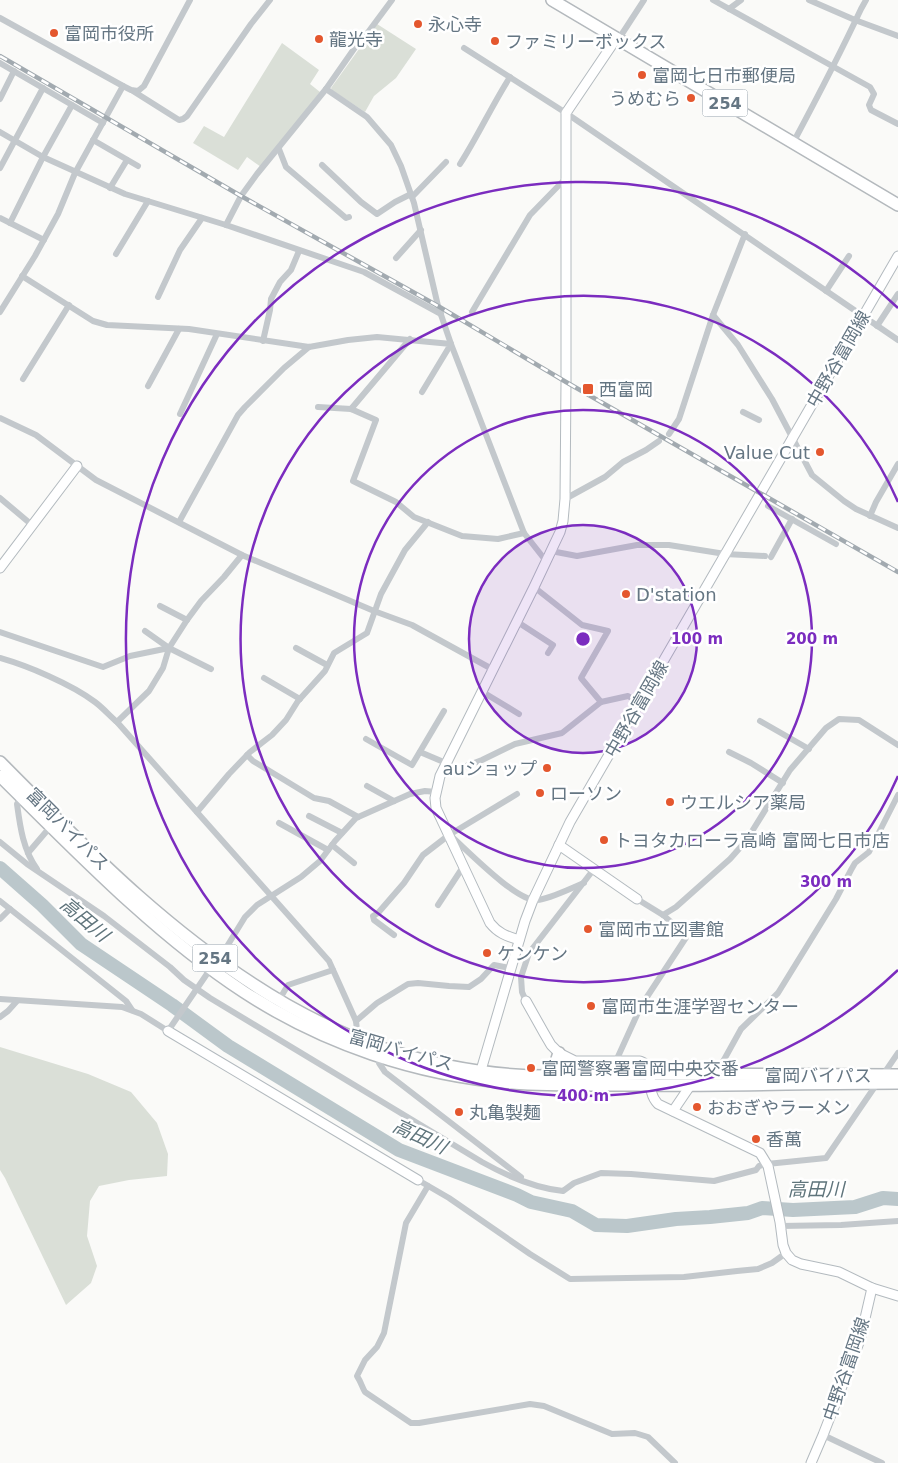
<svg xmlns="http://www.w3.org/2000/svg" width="898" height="1463" font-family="'DejaVu Sans','Noto Sans JP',sans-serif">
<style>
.green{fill:#dadfd7}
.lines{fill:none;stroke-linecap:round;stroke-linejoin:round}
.river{stroke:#bbc7cb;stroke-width:14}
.secondary-casing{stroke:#b3babf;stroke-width:11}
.highway-casing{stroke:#b4b9bd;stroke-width:14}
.street{stroke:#c3c8cc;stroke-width:6}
.secondary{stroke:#fff;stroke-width:9}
.highway{stroke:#fff;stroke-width:11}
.rail-casing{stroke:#a2aab0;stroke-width:4.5}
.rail{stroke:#fff;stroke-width:2.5;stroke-dasharray:8;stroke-linecap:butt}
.ring{fill:none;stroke:#7b2cbf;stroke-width:2.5}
.poi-dot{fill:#e4572e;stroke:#fff;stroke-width:2}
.labels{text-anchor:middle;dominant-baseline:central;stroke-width:5;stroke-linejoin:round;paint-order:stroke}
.shield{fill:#fff;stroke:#939fa8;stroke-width:1}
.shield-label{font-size:16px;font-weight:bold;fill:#657683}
.poi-label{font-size:18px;fill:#657683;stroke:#fff;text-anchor:start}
.street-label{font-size:18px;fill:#657683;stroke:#fff}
.water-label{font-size:19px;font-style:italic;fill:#60757c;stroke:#fff}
.centre{fill:#7b2cbf;stroke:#fff;stroke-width:2.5}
.ring-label{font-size:15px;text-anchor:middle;font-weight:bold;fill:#7b2cbf;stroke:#fff;stroke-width:5;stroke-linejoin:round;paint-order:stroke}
</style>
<rect width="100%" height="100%" fill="#fafaf8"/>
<g class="green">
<polygon points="377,24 416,49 396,78 374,96 365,112 332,90 331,88"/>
<polygon points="282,43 319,70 310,84 320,92 261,167 247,157 238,170 193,143 204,126 224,137"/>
<polygon points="0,1047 88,1074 131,1092 157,1123 168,1154 167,1176 129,1180 99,1186 90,1201 87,1236 97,1266 91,1283 66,1305 5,1178 0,1170"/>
</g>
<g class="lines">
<polyline class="river" points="0,868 42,905 81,944 172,1005 228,1046 399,1150 517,1195 531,1202 572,1211 596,1225 627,1226 676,1219 710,1217 748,1213 762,1208 793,1210 855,1207 883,1198 898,1199"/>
<defs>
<g id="secondary">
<polyline points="0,568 77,466"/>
<polyline points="559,845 637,899"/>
<path d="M519,940C506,936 498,933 490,923L436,808L435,798L440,776L534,587L560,532L563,521L565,499L566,382V113L616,39"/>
<path d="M526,1001L544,1033L551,1045L559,1053L575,1061H640C642,1062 645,1063 646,1065C655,1076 645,1090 658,1104L760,1153L768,1166L780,1222L783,1245L786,1253L792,1260L801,1264L839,1272L872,1288L898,1296"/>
<polyline points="168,1031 418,1180"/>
<polyline points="479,1077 525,921 533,900 570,822 898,256"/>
<polyline points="673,1111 690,1086"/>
<polyline points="811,1463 823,1435 860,1340 872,1288"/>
</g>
<g id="highway">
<polyline points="552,0 898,205"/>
<path d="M0,762C88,851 177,942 287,1005C319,1023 352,1039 388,1050C438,1066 493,1076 546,1076C581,1076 616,1074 652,1074C734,1075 816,1075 898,1075"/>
<path d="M0,776C76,851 154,933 244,992C324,1044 416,1075 512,1083C553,1086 595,1085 637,1085C724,1086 811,1083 898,1083"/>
<polyline points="544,1076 554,1068 559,1053"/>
</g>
</defs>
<use href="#secondary" class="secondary-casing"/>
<use href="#highway" class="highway-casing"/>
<g class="street">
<polyline points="713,0 870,87 874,94 869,105 871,110 898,124"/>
<polyline points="809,0 855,20 898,36"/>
<polyline points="729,9 741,0"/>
<polyline points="0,18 123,86 131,90 138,91 144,86 190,0"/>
<polyline points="618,40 644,0"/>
<polyline points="464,48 566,113 898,340"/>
<polyline points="0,63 103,123"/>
<polyline points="326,89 367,117 391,145 401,166 414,203 438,306 451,344 524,533 546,561"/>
<polyline points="133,91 179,120 183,119 187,116 251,24 270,0"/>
<polyline points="0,99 14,71"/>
<polyline points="0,132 43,157 125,194 226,225 364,272 441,314"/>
<polyline points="93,140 138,166"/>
<path d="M793,143C817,98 840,54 861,9L866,0"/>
<polyline points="279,149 286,167 346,218 349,217"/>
<path d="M460,164C478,136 492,105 510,77"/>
<polyline points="322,165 361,202 377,214 395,202 411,194"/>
<polyline points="0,168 43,88"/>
<polyline points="110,188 127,160"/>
<polyline points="412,197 446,162"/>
<polyline points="0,218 44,240"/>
<polyline points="10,223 43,157 72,105"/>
<polyline points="226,225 241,196 257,174 326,89 363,36 366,35 392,0"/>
<polyline points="116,254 148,201"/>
<polyline points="396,258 421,230"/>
<polyline points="22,276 93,321 107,325 189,329 309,347 348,340 377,337 451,344 422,392"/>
<polyline points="826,291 849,256"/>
<polyline points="158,297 180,250 202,218"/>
<polyline points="0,312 35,256 58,214 75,173 123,86"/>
<polyline points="472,312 530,215 567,177"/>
<polyline points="713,315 738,345 772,399 812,475 844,501 856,509 898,528"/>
<polyline points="877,326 898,294"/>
<polyline points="263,341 270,310 271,299 280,282 291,270 299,251"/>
<polyline points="23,379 69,305"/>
<polyline points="148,386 179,329"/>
<polyline points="318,407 351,409 376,420 353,481 396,502 414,517 462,536 498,539 524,533"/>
<polyline points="351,409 410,339"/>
<polyline points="743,412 759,420"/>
<polyline points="180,414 217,334"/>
<polyline points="0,418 36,435 96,480 242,555 374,611 412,625 492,669"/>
<polyline points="669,434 679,419 713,315 745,234"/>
<polyline points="0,498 32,525"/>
<polyline points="565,499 605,477 623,462 646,450 659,441"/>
<polyline points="768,506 836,544"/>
<polyline points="870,516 876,502 898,464"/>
<polyline points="179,522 238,415 245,407 284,368 309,347"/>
<polyline points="551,551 577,556 637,545 669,545 725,554 765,556"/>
<polyline points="771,557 792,519"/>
<polyline points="534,587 582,625 608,631 581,678 601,702"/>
<polyline points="160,606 187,620"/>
<polyline points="516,621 553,645 548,653"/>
<polyline points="145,631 169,648"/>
<polyline points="0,632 103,667 130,656 169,648 211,669"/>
<polyline points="296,648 327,665"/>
<path d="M0,658C28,666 71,684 95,702C103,708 110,716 117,722L329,961L356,1021L357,1030L355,1039"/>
<polyline points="264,678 300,699"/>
<polyline points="481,691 519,714"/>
<polyline points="760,721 809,749"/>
<polyline points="117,722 149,691 163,668 169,648 187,620 201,601 224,577 242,555"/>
<polyline points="366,739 412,765 444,711"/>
<polyline points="420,752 446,763"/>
<polyline points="729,752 751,763 783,783"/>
<polyline points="247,755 253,761 314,798 329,801 358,817"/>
<polyline points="440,776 482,760 515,744 562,733 601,702 628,696 640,703"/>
<polyline points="367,786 394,801"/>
<path d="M22,798L17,804C20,826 23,850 37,869"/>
<polyline points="197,812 229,774 250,752 272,735 286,720 298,701 325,671 334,653 367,633 381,594 405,550 428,522"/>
<polyline points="309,816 342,833"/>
<polyline points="279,823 328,850"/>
<path d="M451,836C468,851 517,902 537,900C550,899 571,888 584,883"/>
<path d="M0,842L27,864L104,916L170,967L184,980L210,998L482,1162C507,1176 535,1188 563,1191L574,1183L601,1173L631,1174L714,1181L756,1170L759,1166L767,1164L826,1158L898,1053"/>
<polyline points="332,845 354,863"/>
<polyline points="28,853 51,826"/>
<polyline points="637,899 663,915 676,907 730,859 746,841 790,770 826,728 839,719 859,720 898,745"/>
<polyline points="0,901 126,1001 132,1010"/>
<polyline points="438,905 463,867"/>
<polyline points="0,919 10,909"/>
<polyline points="394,935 374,920 373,916 378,913 404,883 423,855 449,835 517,794"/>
<polyline points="218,961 245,917 257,905 301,877 320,861 335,841 356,818 410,794 425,791 436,792"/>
<polyline points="0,999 122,1007 141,1014 168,1031 211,968"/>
<polyline points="279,1000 288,985 333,970"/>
<polyline points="526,1001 522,992 521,977 529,953 594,869"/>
<polyline points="0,1017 8,1011 17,1001"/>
<polyline points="356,1021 377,1003 408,984 418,983 449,986 469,987 481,979 494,965 510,968"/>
<polyline points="380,1057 379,1063 385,1072 521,1177"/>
<polyline points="616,1061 641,1006 687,936 663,915"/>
<polyline points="715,1076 741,1029 778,993 836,899 851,870 855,863 869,852 898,795"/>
<polyline points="418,1180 449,1198 530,1254 570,1279 684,1277 737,1271 758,1269 772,1263 786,1253"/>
<path d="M428,1186L406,1223L384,1333L377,1347L365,1360L357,1376C361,1382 362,1387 365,1392L411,1423H419L530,1404L544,1406L612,1434L635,1433L648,1437L675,1463"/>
<polyline points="780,1226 841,1225 898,1221"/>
<polyline points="823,1435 882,1463"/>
</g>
<use href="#secondary" class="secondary"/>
<use href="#highway" class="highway"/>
<defs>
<polyline id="rail" points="0,56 241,196 438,306 566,382 898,572"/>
</defs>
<use href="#rail" class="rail-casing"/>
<use href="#rail" class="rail"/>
</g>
<circle cx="583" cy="639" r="114" fill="#7b2cbf" fill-opacity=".12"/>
<g class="ring">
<circle cx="583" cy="639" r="114"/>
<circle cx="583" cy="639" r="229"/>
<path d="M898 776A343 343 0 1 1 898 502"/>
<path d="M898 970A457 457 0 1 1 898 308"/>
</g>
<g class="poi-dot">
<circle cx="418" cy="24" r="5"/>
<circle cx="54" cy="33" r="5"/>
<circle cx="319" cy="39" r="5"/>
<circle cx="495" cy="41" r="5"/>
<circle cx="642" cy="75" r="5"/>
<circle cx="691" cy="98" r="5"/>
<rect x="582" y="383" width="12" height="12" rx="2.5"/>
<circle cx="820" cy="452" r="5"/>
<circle cx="626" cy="594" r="5"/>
<circle cx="547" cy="768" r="5"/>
<circle cx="540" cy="793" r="5"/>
<circle cx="670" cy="802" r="5"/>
<circle cx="604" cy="840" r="5"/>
<circle cx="588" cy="929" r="5"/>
<circle cx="487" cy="953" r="5"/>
<circle cx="591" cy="1006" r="5"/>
<circle cx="531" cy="1068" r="5"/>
<circle cx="697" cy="1107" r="5"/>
<circle cx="459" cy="1112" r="5"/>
<circle cx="756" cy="1139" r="5"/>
</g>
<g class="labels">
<g class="shield">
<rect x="702.5" y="89.5" width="45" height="27" rx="4"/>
<rect x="192.5" y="944.5" width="45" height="27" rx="4"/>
</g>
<g class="shield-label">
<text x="725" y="103">254</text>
<text x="215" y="958">254</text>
</g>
<g class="poi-label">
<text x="428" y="24">永心寺</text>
<text x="64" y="33">富岡市役所</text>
<text x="329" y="39">龍光寺</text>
<text x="505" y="41">ファミリーボックス</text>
<text x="652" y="75">富岡七日市郵便局</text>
<text x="681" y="98" text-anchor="end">うめむら</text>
<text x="599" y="389">西富岡</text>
<text x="810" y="452" text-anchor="end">Value Cut</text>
<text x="636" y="594">D'station</text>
<text x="537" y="768" text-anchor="end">auショップ</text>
<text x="550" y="793">ローソン</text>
<text x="680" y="802">ウエルシア薬局</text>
<text x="614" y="840">トヨタカローラ高崎 富岡七日市店</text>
<text x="598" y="929">富岡市立図書館</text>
<text x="497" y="953">ケンケン</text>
<text x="601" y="1006">富岡市生涯学習センター</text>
<text x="541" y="1068">富岡警察署富岡中央交番</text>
<text x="707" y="1107">おおぎやラーメン</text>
<text x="469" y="1112">丸亀製麺</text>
<text x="766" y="1139">香萬</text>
</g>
<g class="street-label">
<text transform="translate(838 359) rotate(-60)">中野谷富岡線</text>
<text transform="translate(636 709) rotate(-60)">中野谷富岡線</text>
<text transform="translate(68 829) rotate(45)">富岡バイパス</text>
<text transform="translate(401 1050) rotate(16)">富岡バイパス</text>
<text x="818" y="1075">富岡バイパス</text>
<text transform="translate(846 1369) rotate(-71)">中野谷富岡線</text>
</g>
<g class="water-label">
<text transform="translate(85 919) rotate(40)">高田川</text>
<text transform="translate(420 1136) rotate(25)">高田川</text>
<text x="816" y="1189">高田川</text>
</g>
</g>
<circle cx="583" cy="639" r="8" class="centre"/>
<g class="ring-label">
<text x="697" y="644">100 m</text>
<text x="812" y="644">200 m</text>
<text x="826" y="887">300 m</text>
<text x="583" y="1101">400 m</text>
</g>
</svg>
